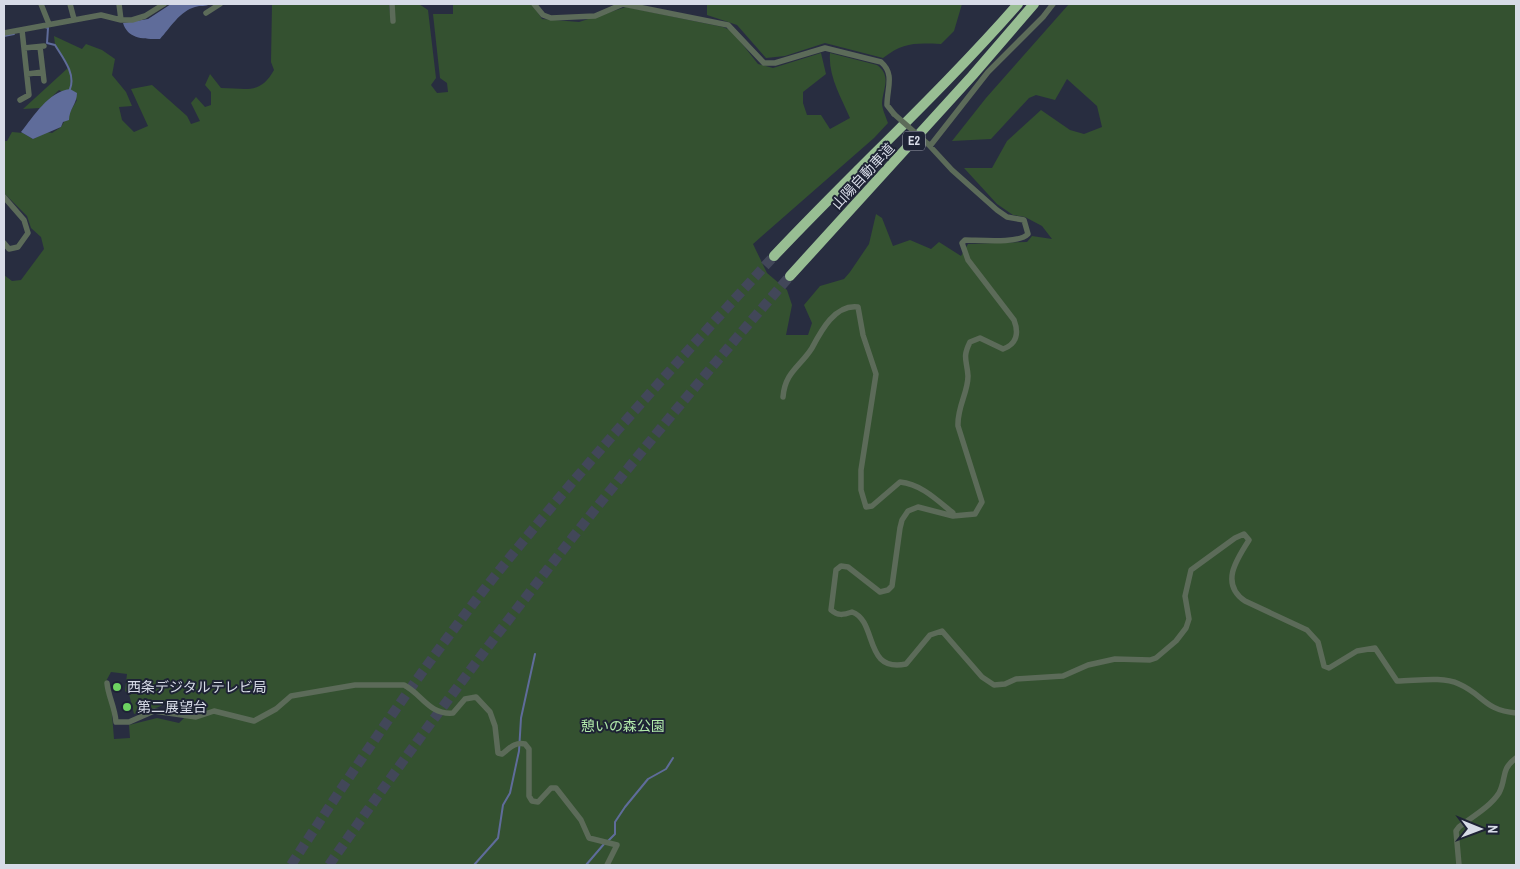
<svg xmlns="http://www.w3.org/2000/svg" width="1520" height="869" font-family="'Archivo Narrow','Noto Sans JP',sans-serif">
  <rect width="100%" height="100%" fill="#282d40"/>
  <path fill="#345130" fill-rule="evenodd" d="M272,4h117l2,19 3,-19h25l9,6 8,68 -5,7 6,8 11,-1 -1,-9 -7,-5 -7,-64h20v-10h79l10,15 37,3 47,-15 97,20 9,4 26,33 15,4 48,-15 5,21 -23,18v11l4,12h14l9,14 20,-11c-9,-21 -22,-42 -20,-65l47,12c15,11 6,23 5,38 0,6 4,14 6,20l-14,15 -121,106 14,29 20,17 5,15 -6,30h22l4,-12 -8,-18 16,-19 24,-7 6,-7 19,-28 7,-30 6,4 11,28 17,-6 21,9 8,-7 22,14 7,-12 59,-2 5,-6 20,3 -10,-13 -17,-9 -12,-2 -16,-11 -33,-36h28l15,-27 34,-31 29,20 14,4 18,-7 -5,-21 -30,-27 -12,21 -19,-5 -7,3 -38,41 -39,2 34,-43 83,-94h447v861h-1512v-590l8,6 9,-1 23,-31 -3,-12 -10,-9 -4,-12 -23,-23v-52h3l5,-9 11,1 10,6 14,-7 5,1 9,-6 16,-27 -18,-10 -19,18 -17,1 46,-42 -14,-23 -1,-8 28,13 4,-5 16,6 13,9 -3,16 14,17 6,14 -13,1 3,13 12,12 14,-6 -17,-37 21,-4 35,31 4,8 9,-3 -9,-18 5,-6 9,10 6,-2v-13l-6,-7 5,-11 11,14c26,0 39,7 53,-18l-3,-8zM111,672l16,2 -2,17 4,3 5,20c10,-5 24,-4 31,-11h8l1,5 8,1 6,5 -9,9 -22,-5 -28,7 1,13 -16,1 -3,-38 -6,-18z
    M707,4h255l-8,27 -13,13c-26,-1 -37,-2 -58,14l-58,-15 -40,13 -19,2 -29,-33 -30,-10z"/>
  <path fill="#5f6c9a" d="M171,4h39c-5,3 -9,1 -15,3 -15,4 -25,21 -35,32 -14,0 -32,1 -37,-16l25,-4z
    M70,89l7,4c0,11 -8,16 -8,27l-6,2 -2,5 -28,12 -12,-7c13,-16 27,-40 49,-43z"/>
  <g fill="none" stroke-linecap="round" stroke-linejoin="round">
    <path stroke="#5f6c9a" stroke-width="2" d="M45,27l3,1 -1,15 8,2c8,13 21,29 15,44
      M4,36l10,-2
      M608,841l7,-7v-12l10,-15 23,-28 18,-10 7,-11
      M474,865l24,-27 5,-33 7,-12 9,-42 2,-33 14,-64
      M586,865l18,-21"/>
    <path stroke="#424759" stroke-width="10" stroke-dasharray="10 5" stroke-linecap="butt" d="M291,865c64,-98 130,-196 203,-288 89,-111 184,-216 280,-321
      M329,865c143,-205 297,-401 461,-589"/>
    <path stroke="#5c6b59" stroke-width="5.5" d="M41,4l8,20
      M70,4l4,15
      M119,4l2,16
      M392,4l1,17
      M534,4l9,11 8,3 44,-2 28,-12 105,21 36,38h11l50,-15 56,14c14,12 6,26 6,43l7,9
      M206,13l14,-9
      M4,33l97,-18 20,5h11l13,-4 19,-12
      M40,47l4,34
      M24,48l20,-2
      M27,74l16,-2
      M20,100l9,-5 -7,-65
      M928,144l24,26 45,40 10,7 17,3 4,14c-9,10 -49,6 -63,6l-3,3 6,17 46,60c5,13 3,24 -11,29l-23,-11 -10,4c-8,16 -3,18 -2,34 0,17 -11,31 -10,50l24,76 -7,12 -22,2 -35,-9 -10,4 -6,9 -2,8 -8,58 -4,4 -8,2 -32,-25 -7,-1 -5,4 -5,40c7,6 12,5 21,2 26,9 11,61 54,52l24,-29 12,-4 40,46 12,8 11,-1 11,-5 47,-3 25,-11 27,-6 35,1 6,-2 20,-17 10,-13 3,-9 -4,-23 6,-26 44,-32 9,-4 5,6c-13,20 -29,44 -4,61l62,29 11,12 6,24 5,2 28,-17 18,-3 22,33c19,0 45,-5 62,3 25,11 25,26 57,29
      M930,146l58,-74 55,-55 10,-13
      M4,197l20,23 4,13 -10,14 -9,2 -5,-6
      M783,397c2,-25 17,-30 29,-49 9,-17 23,-44 46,-41l5,28 13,39 -15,96v20l5,17 6,-1 28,-24c21,2 37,18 53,31v3
      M107,683c1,13 8,24 9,39h13l25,-11 42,6 18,-6 40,10 22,-12 15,-13 64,-11h49c18,9 25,30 49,28l12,-14 11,-2 14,15 5,14 3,27 4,1c8,-6 12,-12 23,-10l4,5v47l3,5 6,1 13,-14h5l25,32 8,18 28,7 -10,20
      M1459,865l-3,-34 3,-4c13,-10 31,-20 40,-34 8,-15 1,-23 17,-35"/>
    <path stroke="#98be93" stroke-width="10" d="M774,256c80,-85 167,-164 244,-252
      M790,276l182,-200 62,-72"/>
    <path stroke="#5c6b59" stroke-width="5.5" d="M894,114l34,30"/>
  </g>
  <g fill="#6dd361" stroke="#1e2335" stroke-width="2">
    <circle cx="117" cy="687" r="5"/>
    <circle cx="127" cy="707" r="5"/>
  </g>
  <g text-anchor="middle" stroke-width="4" stroke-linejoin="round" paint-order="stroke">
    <rect fill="#1e2335" stroke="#a0a4b2" stroke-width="1" x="903" y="131.5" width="22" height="19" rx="4"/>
    <g font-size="12" font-weight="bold" fill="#d7dbe7">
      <text x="914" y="145">E2</text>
    </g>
    <g font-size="14" fill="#d7dbe7" stroke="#1e2335">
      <text transform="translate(863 176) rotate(-47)" y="5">山陽自動車道</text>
    </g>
    <g font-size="14" fill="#d7dbe7" stroke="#1e2335" text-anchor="start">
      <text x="127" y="692">西条デジタルテレビ局</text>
      <text x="137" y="712">第二展望台</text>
    </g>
    <g font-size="14" fill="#b0e8a9" stroke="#1e2335">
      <text x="623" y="731">憩いの森公園</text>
    </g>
  </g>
  <rect width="1520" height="869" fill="none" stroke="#d7dbe7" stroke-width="10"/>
  <g transform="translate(1480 829) rotate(91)" stroke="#1e2335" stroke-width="4" paint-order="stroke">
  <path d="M0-4L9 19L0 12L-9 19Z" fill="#d7dbe7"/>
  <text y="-8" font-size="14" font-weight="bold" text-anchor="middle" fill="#d7dbe7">N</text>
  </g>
</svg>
